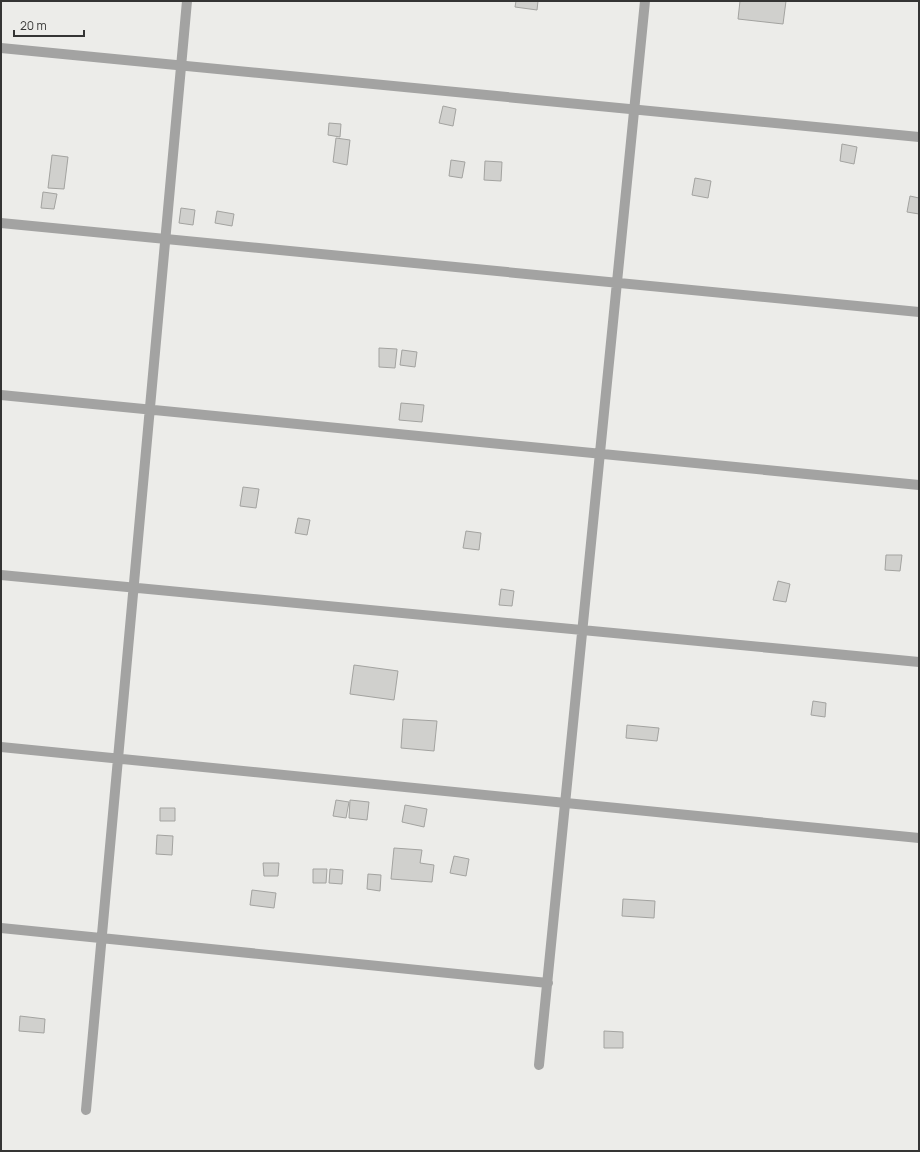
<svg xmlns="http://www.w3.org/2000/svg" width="920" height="1152" font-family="Manrope,sans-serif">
  <rect width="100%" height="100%" fill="#ecece9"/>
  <path fill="#d0d0cd" stroke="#a3a3a0" d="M516,1h22l-1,9 -22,-3z
    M740,1h46l-3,23 -45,-5z
    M443,106l13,3 -3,17 -14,-3z
    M329,123l12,1 -1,13 -12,-2z
    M336,138l14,2 -3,25 -14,-3z
    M842,144l15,3 -3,17 -14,-3z
    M52,155l16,2 -4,32 -16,-1z
    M451,160l14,2 -3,16 -13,-2z
    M485,161l17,1 -1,19 -17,-1z
    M695,178l16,3 -3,17 -16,-3z
    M43,192l14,2 -3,15 -13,-1z
    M910,196l9,2v16l-12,-2z
    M181,208l14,2 -2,15 -14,-2z
    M217,211l17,3 -2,12 -17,-3z
    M379,348l18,1 -2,19 -16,-1z
    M402,350l15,2 -2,15 -15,-2z
    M401,403l23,2 -2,17 -23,-2z
    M243,487l16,2 -3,19 -16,-2z
    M298,518l12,2 -3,15 -12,-2z
    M466,531l15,2 -2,17 -16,-2z
    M886,555h16l-2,16 -15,-1z
    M778,581l12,3 -4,18 -13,-2z
    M501,589l13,2 -2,15 -13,-1z
    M354,665l44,6 -4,29 -44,-6z
    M813,701l13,2 -1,14 -14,-2z
    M403,719l34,2 -3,30 -33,-3z
    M627,725l32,3 -2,13 -31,-3z
    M336,800l13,2 -3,16 -13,-2z
    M350,800l19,2 -2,18 -18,-2z
    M405,805l22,4 -3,18 -22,-5z
    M160,808h15v13h-15z
    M157,835l16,1 -1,19 -16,-1z
    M394,848l28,2 -2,13 14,2 -2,17 -41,-3z
    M454,856l15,3 -3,17 -16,-3z
    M263,863h16l-1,13h-14z
    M313,869h14l-1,14h-13z
    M330,869l13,1 -1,14 -13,-1z
    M368,874l13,1 -1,16 -13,-2z
    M252,890l24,3 -2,15 -24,-3z
    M623,899l32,2 -1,17 -32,-2z
    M20,1016l25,3 -1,14 -25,-2z
    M604,1031l19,1v16h-19z"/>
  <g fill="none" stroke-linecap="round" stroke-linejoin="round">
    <path stroke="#a3a3a2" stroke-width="10" d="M1,48l918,89
      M1,223l918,89
      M1,395l918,90
      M1,575l918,87
      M1,747l918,91
      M1,928l547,55
      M539,1065l106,-1064
      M86,1110l101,-1109"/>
  </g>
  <rect width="920" height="1152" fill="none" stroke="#353534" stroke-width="4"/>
  <path d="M14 30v6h70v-6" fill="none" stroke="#353534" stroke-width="2"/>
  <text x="20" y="30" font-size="12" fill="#353534" stroke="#ecece9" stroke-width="3" paint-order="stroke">20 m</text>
</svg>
